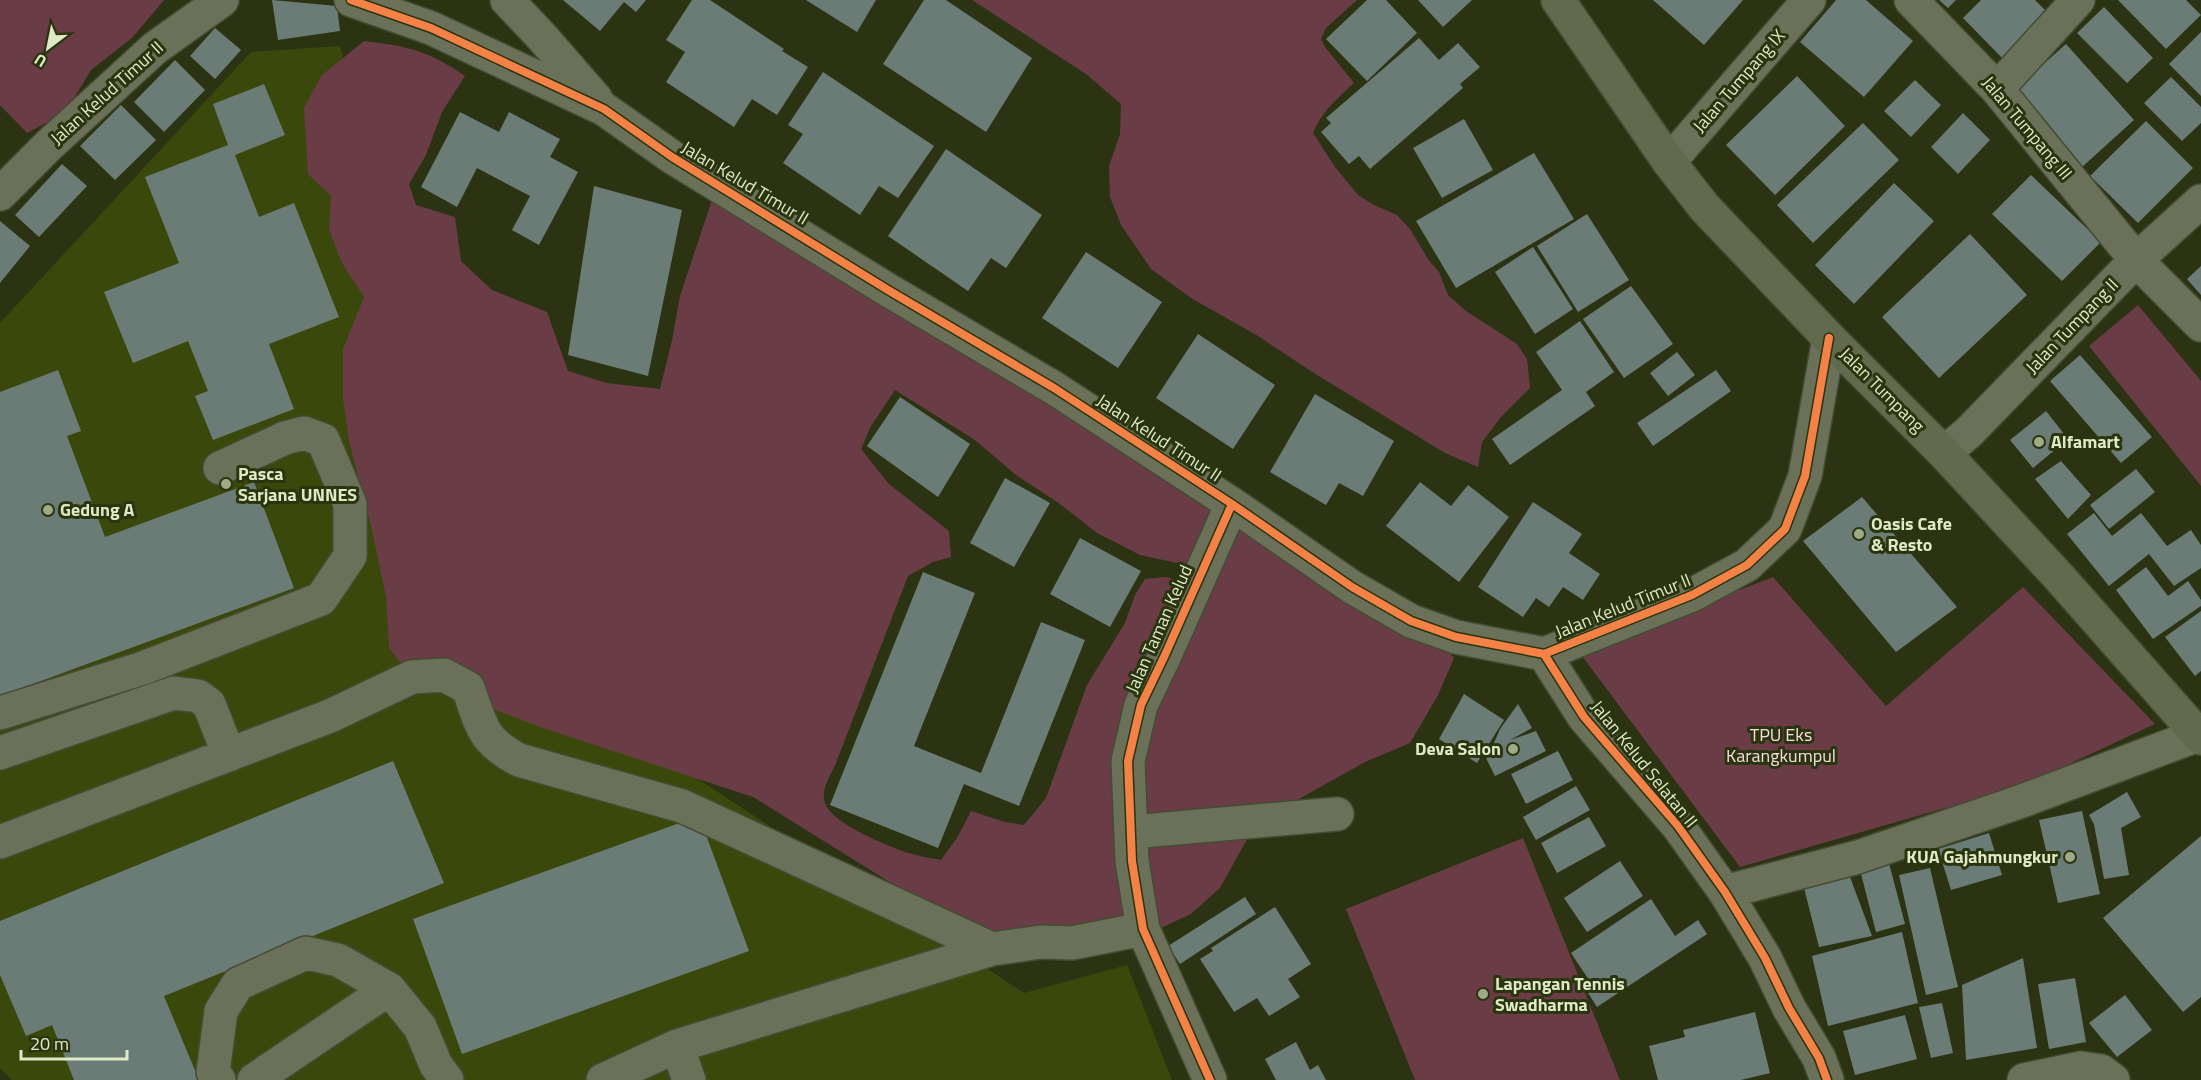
<svg xmlns="http://www.w3.org/2000/svg" width="2201" height="1080" font-family="'Titillium Web',sans-serif">
  <rect width="100%" height="100%" fill="#2b3313"/>
  <path fill="#3a480c" d="M340,46l154,599 530,348 103,-28 45,115h-1160l-12,-12v-745l251,-271z"/>
  <path fill="#6a3c45" d="M0,0h164l-32,38 -41,32 -26,43 -38,20 -27,-28z
    M972,0h385l-31,28 -5,11 4,8 29,36c-16,15 -33,29 -41,50l22,34 23,28 16,10 23,10 13,14 18,30 11,13 9,23 18,16 51,33 10,15 3,29 -29,29 -19,25 -4,25 -33,-14 -128,-78 -59,-39 -67,-38 -40,-29 -30,-44 -11,-28 -1,-31 11,-32 1,-30 -35,-30z
    M364,41c44,5 65,10 101,35l-23,36 -16,43 -17,29 7,21 39,12 6,44 31,29 55,22 21,59 39,12 53,6 12,-49 8,-44 32,-96 509,292 -35,73 -46,-10 -43,-22 -37,-29 -44,-29 -41,-35 -80,-50 -24,36 -10,23 28,35 60,47 2,26 -18,5 -25,14 -72,187c-5,12 -16,27 -11,40 7,21 63,43 83,50 11,3 22,5 33,7l16,-22 14,-27 34,11 19,3 22,-27 41,-113 38,-62 10,-28 10,-16 21,-2 19,5 62,-70 170,101 37,45 -16,37 -28,48 -45,19 -109,61 -36,65 -29,26 -69,32 -72,13 -32,-1 -82,-47 -183,-114 -210,-69 -131,-50 -23,-30 -3,-51 -15,-71 -22,-85 -6,-42v-50l21,-52 -22,-34 -13,-33 2,-34 -23,-22 -4,-66 17,-32z
    M2138,305l63,76v105l-112,-140z
    M1773,577l113,129 137,-119 132,137 -133,62 -282,81 -161,-215z
    M1523,838l97,242h-205l-69,-171z"/>
  <path fill="#6b7c77" d="M272,0l65,6 3,25 -62,9z
    M563,0h83l-10,12 -12,-10 -24,29z
    M692,0h18l74,49 -2,2 26,16 -31,48 -25,-16 -18,28 -68,-45 19,-30 -19,-12z
    M806,0h70l-19,32z
    M924,0h22l86,58 -46,74 -103,-68z
    M1367,0h19l31,33 -50,48 -41,-42z
    M1418,0h54l-29,27z
    M1653,0h90l-39,45z
    M1836,0h30l47,41 -49,56 -64,-55z
    M1939,0h17l-8,8z
    M1981,0h54l16,16 -46,45 -42,-43z
    M2118,0h68l15,15 -35,34z
    M2104,7l49,51 -26,25 -50,-50z
    M215,28l26,22 -26,29 -25,-23z
    M2201,32v64l-32,-32z
    M1419,38l20,22 19,-17 22,24 -20,17 3,4 -93,81 -11,-13 -10,8 -28,-32 10,-9 -5,-5z
    M2066,44l68,76 -53,48 -68,-77z
    M175,60l30,30 -41,42 -30,-30z
    M823,72l111,74 -36,52 -19,-12 -19,29 -77,-52 20,-29 -15,-9z
    M1797,76l48,50 -70,69 -49,-50z
    M2171,77l30,30v16l-19,18 -38,-38z
    M1915,80l26,25 -30,32 -27,-26z
    M264,84l21,51 -50,20 24,62 35,-14 45,114 -70,27 25,65 -81,31 -18,-44 13,-5 -20,-50 -55,22 -29,-71 75,-29 -34,-86 83,-32 -15,-41z
    M121,105l35,35 -41,40 -35,-34z
    M460,112l39,20 10,-20 51,27 -10,18 28,15 -39,73 -27,-15 18,-34 -53,-28 -20,39 -36,-20z
    M1963,113l27,27 -32,34 -27,-27z
    M1464,119l29,51 -51,28 -29,-50z
    M2146,121l47,47 -55,55 -48,-47z
    M1863,123l36,37 -86,83 -36,-38z
    M946,149l96,66 -36,53 -15,-10 -23,33 -80,-55z
    M1534,153l40,66 -118,69 -40,-67z
    M62,164l25,22 -48,51 -24,-22z
    M2031,175l70,67 -39,39 -70,-67z
    M1894,183l40,38 -80,83 -39,-39z
    M594,186l88,24 -34,166 -80,-21z
    M1587,214l42,66 -51,32 -41,-66z
    M0,221l30,25 -30,37z
    M1970,234l57,61 -88,83 -57,-61z
    M1533,247l40,62 -38,25 -40,-62z
    M1086,252l76,50 -44,66 -76,-50z
    M2201,266v29l-14,-16z
    M1631,286l42,58 -49,34 -41,-59z
    M1580,321l34,51 -28,20 9,14 -85,59 -18,-26 70,-49 -26,-38z
    M1198,334l77,51 -42,64 -77,-51z
    M1677,352l18,23 -27,21 -18,-23z
    M2080,355l72,82 -31,26 -71,-82z
    M58,370l23,61 -14,5 38,101 149,-55 40,106 -294,108v-304z
    M1716,370l15,21 -78,55 -16,-23z
    M1315,394l79,47 -31,55 -24,-13 -13,22 -56,-33z
    M900,397l70,47 -32,53 -71,-51z
    M2046,411l22,28 -35,29 -23,-28z
    M2061,461l30,34 -23,24 -33,-40z
    M2136,469l19,23 -46,37 -19,-24z
    M1005,478l45,25 -36,64 -44,-24z
    M1420,482l31,24 17,-21 41,32 -50,65 -73,-56z
    M1862,497l95,110 -61,45 -93,-111z
    M1533,502l49,32 -13,19 31,21 -17,26 -20,-13 -14,20 -13,-9 -13,19 -45,-30z
    M2094,513l18,23 29,-23 26,33 24,-16 10,15v23l-27,18 -25,-32 -40,32 -42,-52z
    M1080,538l61,33 -31,56 -60,-33z
    M2146,567l22,29 20,-15 13,19v6l-48,33 -37,-49z
    M923,572l52,21 -61,153 67,27 60,-151 44,18 -66,166 -55,-22 -26,64 -108,-43z
    M2201,611v60l-6,5 -30,-39z
    M1464,694l40,26 -27,43 -38,-24z
    M1518,704l14,24 -22,12 26,-9 10,20 -51,25 -10,-20 17,-10 -12,6 10,-23z
    M1558,751l15,29 -47,24 -15,-30z
    M393,761l51,122 -280,113 35,84h-125l-22,-55 -26,11 -26,-61v-54z
    M1576,786l14,24 -54,30 -13,-23z
    M2127,792l14,25 -20,11 8,47 -25,4 -10,-55 -5,-9z
    M2082,811l18,83 -42,9 -19,-83z
    M699,816l50,135 -287,103 -49,-135z
    M1589,817l17,29 -49,27 -16,-30z
    M1989,833l13,42 -51,15 -13,-41z
    M2201,836v161l-18,15 -80,-94z
    M1620,861l23,35 -56,36 -23,-34z
    M1889,863l16,61 -29,8 -16,-62z
    M1930,868l28,119 -32,8 -27,-120z
    M1847,869l25,67 -53,11 -17,-67z
    M1245,897l11,17 -76,50 -12,-18z
    M1651,899l24,37 23,-16 9,14 -110,73 -9,-14 7,-4 -24,-36z
    M1275,907l36,57 -23,15 12,18 -31,19 -12,-18 -23,14 -34,-53 13,-8 -2,-3z
    M1902,932l16,71 -90,23 -16,-70z
    M2023,958l14,90 -71,12 -4,-75z
    M2075,978l11,64 -37,7 -11,-65z
    M2125,995l27,35 -35,27 -28,-34z
    M1942,1003l11,50 -22,5 -12,-51z
    M1755,1012l15,61 -29,7h-83l-9,-34 36,-9 -2,-7z
    M1905,1015l12,44 -62,16 -12,-44z
    M1296,1042l14,28 8,-5 8,15h-50l-11,-21z"/>
  <g fill="none" stroke-linecap="round" stroke-linejoin="round">
    <defs>
      <path id="minor" d="M351,0l80,28 173,81 68,48 216,133 166,98 178,116 120,83 59,34 45,16 88,17 148,-59 55,-30 38,-36 20,-53 24,-138
        M507,0l35,37 54,62
        M1911,0l86,89 139,171 65,65
        M1997,89l81,-89
        M1669,162l140,-162
        M0,194l49,-49 106,-97 67,-48
        M1944,453l25,-21 167,-172 65,-59
        M1544,654l40,63 94,109 47,66 40,66 24,50 30,50 8,22
        M0,713l143,-45 178,-69 29,-43v-52l-27,-64 -19,-7 -19,5 -65,30
        M0,753l174,-60 24,3 11,8 20,51
        M1131,832l206,-18
        M0,842l330,-126 82,-39 32,-2 24,13c14,38 13,52 51,72l163,46 310,143 49,-7 31,1 71,-14
        M1725,892l133,-35 164,-56 176,-66
        M677,1046l12,34
        M219,1080l-6,-8 8,-61 17,-27 68,-31 32,7 51,29 31,38 16,38 11,15
        M254,1080l135,-91
        M603,1080l74,-34 315,-97
        M1210,1080l-67,-151 -11,-68 -4,-100 13,-56 24,-50 67,-151
        M2024,1080l57,-12 20,3 12,9"/>
      <path id="major" d="M1558,0l111,162 36,46 124,130 115,115 115,124 142,161"/>
    </defs>
    <use href="#minor" stroke="#454c34" stroke-width="36"/>
    <use href="#major" stroke="#454c34" stroke-width="36"/>
    <use href="#minor" stroke="#6a7158" stroke-width="33"/>
    <use href="#major" stroke="#626a4e" stroke-width="33"/>
    <defs>
      <path id="cycleway" d="M351,0l80,28 173,81 68,48 216,133 166,98 178,116 120,83 59,34 45,16 88,17 148,-59 55,-30 38,-36 20,-53 24,-138
        M1544,654l40,63 94,109 47,66 40,66 24,50 30,50 8,22
        M1210,1080l-67,-151 -11,-68 -4,-100 13,-56 24,-50 67,-151"/>
    </defs>
    <use href="#cycleway" stroke="#2a340e" stroke-width="11"/>
    <use href="#cycleway" stroke="#f48246" stroke-width="8"/>
  </g>
  <g fill="#9faa87" stroke="#2a340e" stroke-width="2">
    <circle cx="2039" cy="442" r="6"/>
    <circle cx="226" cy="484" r="6"/>
    <circle cx="48" cy="510" r="6"/>
    <circle cx="1859" cy="534" r="6"/>
    <circle cx="1513" cy="749" r="6"/>
    <circle cx="2070" cy="857" r="6"/>
    <circle cx="1483" cy="994" r="6"/>
  </g>
  <g text-anchor="middle" stroke-width="6" stroke-linejoin="round" paint-order="stroke">
    <g font-size="18" fill="#deeac6" stroke="#2a340e">
      <text transform="translate(1739 81) rotate(-49)" y="6">Jalan Tumpang IX</text>
      <text transform="translate(107 93) rotate(-42)" y="6">Jalan Kelud Timur II</text>
      <text transform="translate(2027 128) rotate(50)" y="6">Jalan Tumpang III</text>
      <text transform="translate(745 183) rotate(31)" y="6">Jalan Kelud Timur II</text>
      <text transform="translate(2072 326) rotate(-46)" y="6">Jalan Tumpang II</text>
      <text transform="translate(1882 390) rotate(45)" y="6">Jalan Tumpang</text>
      <text transform="translate(1159 438) rotate(33)" y="6">Jalan Kelud Timur II</text>
      <text transform="translate(1623 606) rotate(-22)" y="6">Jalan Kelud Timur II</text>
      <text transform="translate(1159 629) rotate(-66)" y="6">Jalan Taman Kelud</text>
      <text transform="translate(1644 764) rotate(51)" y="6">Jalan Kelud Selatan II</text>
    </g>
    <g font-size="18" font-weight="bold" fill="#deeac6" stroke="#2a340e" text-anchor="start">
      <text x="2051" y="448">Alfamart</text>
      <text x="238" y="480">Pasca<tspan x="238" dy="21">Sarjana UNNES</tspan></text>
      <text x="60" y="516">Gedung A</text>
      <text x="1871" y="530">Oasis Cafe<tspan x="1871" dy="21">&amp; Resto</tspan></text>
      <text x="1501" y="755" text-anchor="end">Deva Salon</text>
      <text x="2058" y="863" text-anchor="end">KUA Gajahmungkur</text>
      <text x="1495" y="990">Lapangan Tennis<tspan x="1495" dy="21">Swadharma</tspan></text>
    </g>
    <g font-size="18" fill="#f4dce1" stroke="#2a340e">
      <text x="1781" y="741">TPU Eks<tspan x="1781" dy="21">Karangkumpul</tspan></text>
    </g>
  </g>
  <g transform="translate(48 48) rotate(212)" stroke="#2a340e" stroke-width="4.5" paint-order="stroke">
  <path d="M0-4.5L10 22L0 15L-10 22Z" fill="#deeac6"/>
  <text y="-9" font-size="16" font-weight="bold" text-anchor="middle" fill="#deeac6">U</text>
  </g>
  <path d="M21 1050v9h106v-9" fill="none" stroke="#deeac6" stroke-width="3"/>
  <text x="30" y="1050" font-size="18" fill="#deeac6" stroke="#2a340e" stroke-width="4.5" paint-order="stroke">20 m</text>
</svg>
